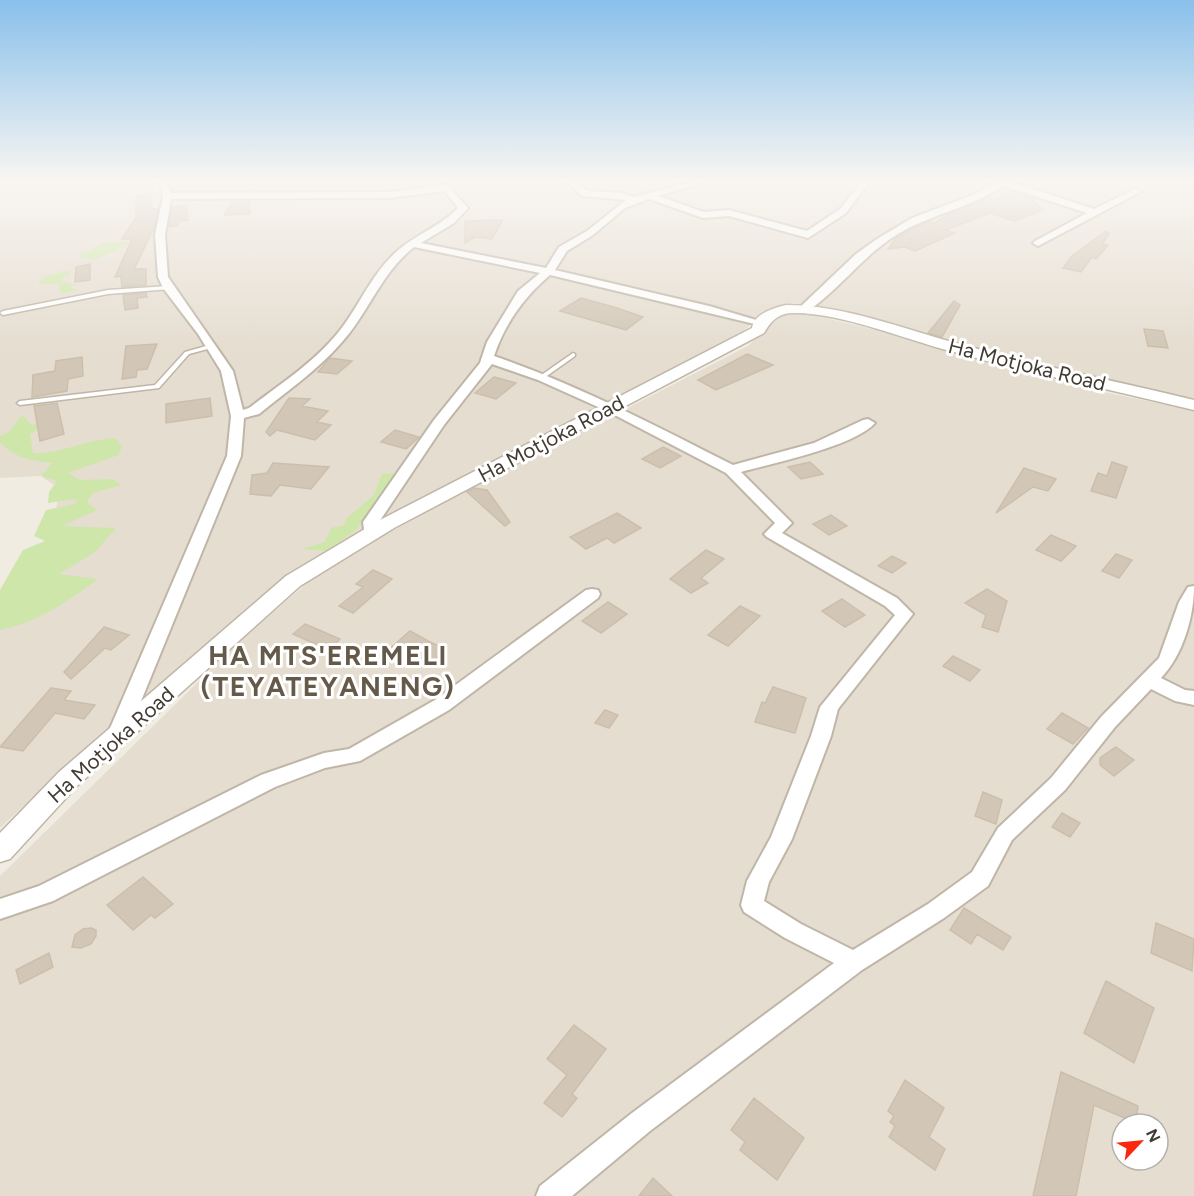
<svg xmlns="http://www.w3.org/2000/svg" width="1194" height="1196" font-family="Figtree,sans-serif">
  <rect width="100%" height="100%" fill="#f1ece2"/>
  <path fill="#e5ddd0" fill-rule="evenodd" d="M8,181h1186v219l-249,-58 -121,-34 -28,-5 -10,1 -27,12 -16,16 -31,18 -67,33 -128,72 -129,62 -112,67 -218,190 -58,54v-207l16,-8 34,-84 11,-39 -20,-14 -41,2v-293z
    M795,311l81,19 227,62 91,18v786h-1194v-320l242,-237 65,-56 51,-33 75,-42 315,-162 36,-33zM1122,1124h36v36h-36z"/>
  <path fill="#cee6aa" d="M134,241l-39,19 -14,-3v-4l7,-1 14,-9z
    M69,270l1,6 -5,-1 -4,7 17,2 -9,3 10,3 -18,4 -3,-10h-21l9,-8z
    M22,415l9,10 21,-3 -22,12 3,19c29,1 51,-13 82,-15l7,9 -4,8 -50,18 12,7 33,-1 8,6 -28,8 -6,9 10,8 -35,16 54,2 -21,24 -36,22 39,5c-31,23 -60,43 -98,51v-40l23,-40 22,-9 -11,-5 12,-26 29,-6 2,-5 -29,4 1,-11 8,-11 -16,-5 11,-13c-22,-3 -36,-4 -52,-21v-6l9,-4z
    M393,473l4,2 -15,26 -28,31 -28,19 -24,-2 23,-7 6,-14 13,-3 3,-7 27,-23 8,-21z"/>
  <path fill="#d2c7b7" stroke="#cdbeab" stroke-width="1.5" d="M1011,191l19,6 13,13 -29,11 -24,-8 -44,17 9,3 -40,18 -11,-4 -16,2 8,-11 16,-9 16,-7 7,1 14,-9 38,-16 7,2z
    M151,194l1,15h6l-4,19 -20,41h12v16l-24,2 -1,-11 -6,1 17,-38h-10l14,-22v-21z
    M232,201h17l1,13 -25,1z
    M186,205l2,15 -9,1 -2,5 -8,1 3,-20z
    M503,220l-11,19 -17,-2 -10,6v-22z
    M1106,231l3,3 -7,10 6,1 -12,14 -4,-2 -11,15 -18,-4 9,-12z
    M90,264v16l-15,2 1,-15z
    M146,293l1,4 -10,1 1,10 -13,2 -2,-15z
    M581,298l36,10 26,9 -17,13 -66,-19z
    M954,301l6,4 -18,32 -14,-4z
    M1144,329l19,2 5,17 -20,-2z
    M157,344l-10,25 -10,1 -1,7 -14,2 4,-33z
    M747,354l26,11 -57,25 -18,-10z
    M82,357l1,19 -15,3 -1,12 -35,6 1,-22 22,-4 1,-10z
    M330,358l22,3 -15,13 -19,-2z
    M494,377l22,6 -20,16 -21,-6z
    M210,398l2,18 -46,7v-19z
    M289,398l21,1 -8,7 26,5 -11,11 14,3 -16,15 -38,-10 -7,6 -4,-4z
    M57,403l7,31 -24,7 -6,-35z
    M395,430l24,7 -13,12 -25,-7z
    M663,447l18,9 -21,12 -18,-9z
    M810,462l13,12 -22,5 -13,-12z
    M1112,462l15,5 -11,31 -25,-7 7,-18 9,3z
    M273,463l56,4 -18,22 -31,-4 -9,11 -21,-2 2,-19 15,-2z
    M1024,468l32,11 -8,12 -15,-4 -37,26z
    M474,488l13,2 23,32 -5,4 -38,-34z
    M617,513l24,15 -27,15 -7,-5 -21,11 -16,-12z
    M831,515l16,11 -18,9 -16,-11z
    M1051,535l25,11 -15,15 -25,-11z
    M706,550l18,9 -23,19 7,5 -17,10 -21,-14z
    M1116,554l16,6 -13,18 -17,-7z
    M892,556l14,7 -14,10 -14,-7z
    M373,570l19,9 -39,34 -14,-7 24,-19 -7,-3z
    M987,589l20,12 -9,31 -16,-5 4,-12 -21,-12z
    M842,599l23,16 -20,12 -23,-16z
    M608,602l19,12 -26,19 -19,-12z
    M740,606l20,10 -32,30 -20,-11z
    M305,624l35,15 -11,11 -36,-16z
    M104,627l25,8 -18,15 -6,-2 -34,31 -7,-7z
    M410,631l18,10 17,8 -15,16 -19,-8 -6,5 -19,-10z
    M953,656l27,14 -10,11 -27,-15z
    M773,687l33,11 -11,35 -40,-11 7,-20 3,1z
    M51,688l20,3 -7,9 31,5 -11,14 -29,-6 -32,38 -23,-4z
    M605,710l13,5 -9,13 -14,-5z
    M1062,713l26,15 -15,16 -26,-15z
    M1116,747l18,13 -20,16 -14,-11v-7z
    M983,792l19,8 -6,24 -21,-8z
    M1062,813l18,10 -10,14 -18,-10z
    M143,877l30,27 -18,14 -4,-3 -18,15 -26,-25z
    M964,908l47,29 -8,13 -26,-16 -6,10 -21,-14z
    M1156,923l38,16 -2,32 -41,-18z
    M91,928l5,2v6l-5,8 -10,4 -9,-1 3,-12 8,-6z
    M49,953l4,14 -33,17 -4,-14z
    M1106,981l48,27 -20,55 -50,-30z
    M574,1025l32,24 -34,45 5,4 -15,19 -18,-14 23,-28 -20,-16z
    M1061,1072l77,34 -2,17 -42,-18 -18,91h-43z
    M905,1080l39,28 -15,29 16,12 -10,21 -46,-33 6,-11 -5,-4 4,-6 -6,-5z
    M754,1098l50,40 -27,42 -37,-30 5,-8 -14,-12z
    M653,1178l19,18h-33z"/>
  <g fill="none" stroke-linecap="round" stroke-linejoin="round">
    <defs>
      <path id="service" d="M168,286l2,1v2l-62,5 -105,21 -3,-2 3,-2 105,-21z
        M213,344l2,1v2l-26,7 -30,34 -139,17 -3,-2 3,-2 135,-16 30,-33z
        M573,353l2,1v2l-31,22h-4v-2z"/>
      <path id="minor" d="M159,181h8l4,12 218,-1 58,-7 21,23 -14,15 -33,20 125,25 13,-21 28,-16 39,-31 -44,-4 -16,-15h9l12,10 36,2 11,4 61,-16h12l-49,15 46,16 25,-2 78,21 33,-22 22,-28h8l-24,32 -38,25 -79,-22 -26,2 -54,-19 -24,9 -32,27 -26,16 -12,19 154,36 54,16v4l-213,-51c-26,22 -45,48 -56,81 84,29 160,69 239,109l81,-22 49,-23 5,-1 7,4c-22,24 -102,40 -134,49l51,51 -10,10 115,65 16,16 -75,95 -7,27 -39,103 -23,43 -5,19 37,23 52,26 75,-46 44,-32 26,-44 53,-50 50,-61 58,-59 20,-56 9,-15 6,-1c0,31 -11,69 -33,92l24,12 9,1v14l-19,-4 -24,-12 -36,38 -50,63 -53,50 -24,46 -44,32 -82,52 -212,161 -78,65h-36l4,-10 92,-73 202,-150 -49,-25 -41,-26 -3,-7 6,-24 24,-44 40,-101 9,-29 75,-92 -10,-9 -118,-69 -3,-3 11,-11 -49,-50 -119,-62 -69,-31 -46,-16 -48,61 -65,97 -4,15h-10l-2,-15 71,-102 46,-57 7,-21 31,-51 22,-18 -126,-26c-33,26 -45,65 -72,95 -24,28 -55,49 -83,72l-15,4 -3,38 -113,277 -3,5 -7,2 -7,-2 -3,-5 119,-277 4,-40 -10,-45 -23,-37 -35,-46 -5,-11 -3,-42 8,-39zM445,191l13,17c-18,19 -44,27 -63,45 -25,23 -37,56 -58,81 -25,30 -58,51 -88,74l-6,2 -10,-39 -65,-94 -3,-42 6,-36 218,-1z
        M998,181h11l85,28 41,-20 7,2 -104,55 -5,-3 2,-2 52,-28 -84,-27c-32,22 -72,28 -105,48 -35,21 -57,54 -90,77l-10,-2 58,-55 21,-15 35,-21 63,-24z
        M592,589l6,1 2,4 -2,4 -149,112 -89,51 -35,7 -50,19 -222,114 -53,18v-20l39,-13 222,-111 63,-22 25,-4 86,-49 151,-110z"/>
      <path id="tertiary" d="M786,305c59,0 117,24 173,39 77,21 157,37 235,56v10c-81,-20 -163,-37 -244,-59 -45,-12 -114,-40 -159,-38 -15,1 -21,10 -27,20l-370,195 -94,58 -223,200 -67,73 -10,3v-29l59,-61 227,-196 94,-56 372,-192c2,-14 21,-20 34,-23z"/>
    </defs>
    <use href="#service" stroke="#bfb6a8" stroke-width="3"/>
    <use href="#minor" stroke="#bfb6a8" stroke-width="4"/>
    <use href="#tertiary" stroke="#bfb6a8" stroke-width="3"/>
    <use href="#service" fill="#fff" fill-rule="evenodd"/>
    <use href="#minor" fill="#fff" fill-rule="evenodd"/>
    <use href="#tertiary" fill="#fff" fill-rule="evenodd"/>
  </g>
  <linearGradient id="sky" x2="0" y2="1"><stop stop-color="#89c0eb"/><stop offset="0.52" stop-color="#f9f6f2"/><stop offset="1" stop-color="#f9f6f2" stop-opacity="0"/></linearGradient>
  <rect width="1194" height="348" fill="url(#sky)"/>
  <g text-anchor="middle" stroke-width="6" stroke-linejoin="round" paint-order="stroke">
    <g font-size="21" fill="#423b33" stroke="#fff">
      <text transform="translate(1027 365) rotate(14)" y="7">Ha Motjoka Road</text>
      <text transform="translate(551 439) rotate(-28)" y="7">Ha Motjoka Road</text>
      <text transform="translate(111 745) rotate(-42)" y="7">Ha Motjoka Road</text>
    </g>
    <g font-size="27" font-weight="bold" letter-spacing="1.5" fill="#65594a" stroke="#fff">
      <text x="328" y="665">HA MTS'EREMELI<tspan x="328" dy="31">(TEYATEYANENG)</tspan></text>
    </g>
  </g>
  <g transform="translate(1140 1142) rotate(64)"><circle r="28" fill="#ffffff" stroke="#b3b1ad" stroke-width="1.5"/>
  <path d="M0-4.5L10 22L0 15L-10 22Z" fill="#fb270f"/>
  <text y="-9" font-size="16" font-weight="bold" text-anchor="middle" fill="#423b33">N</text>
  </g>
</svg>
